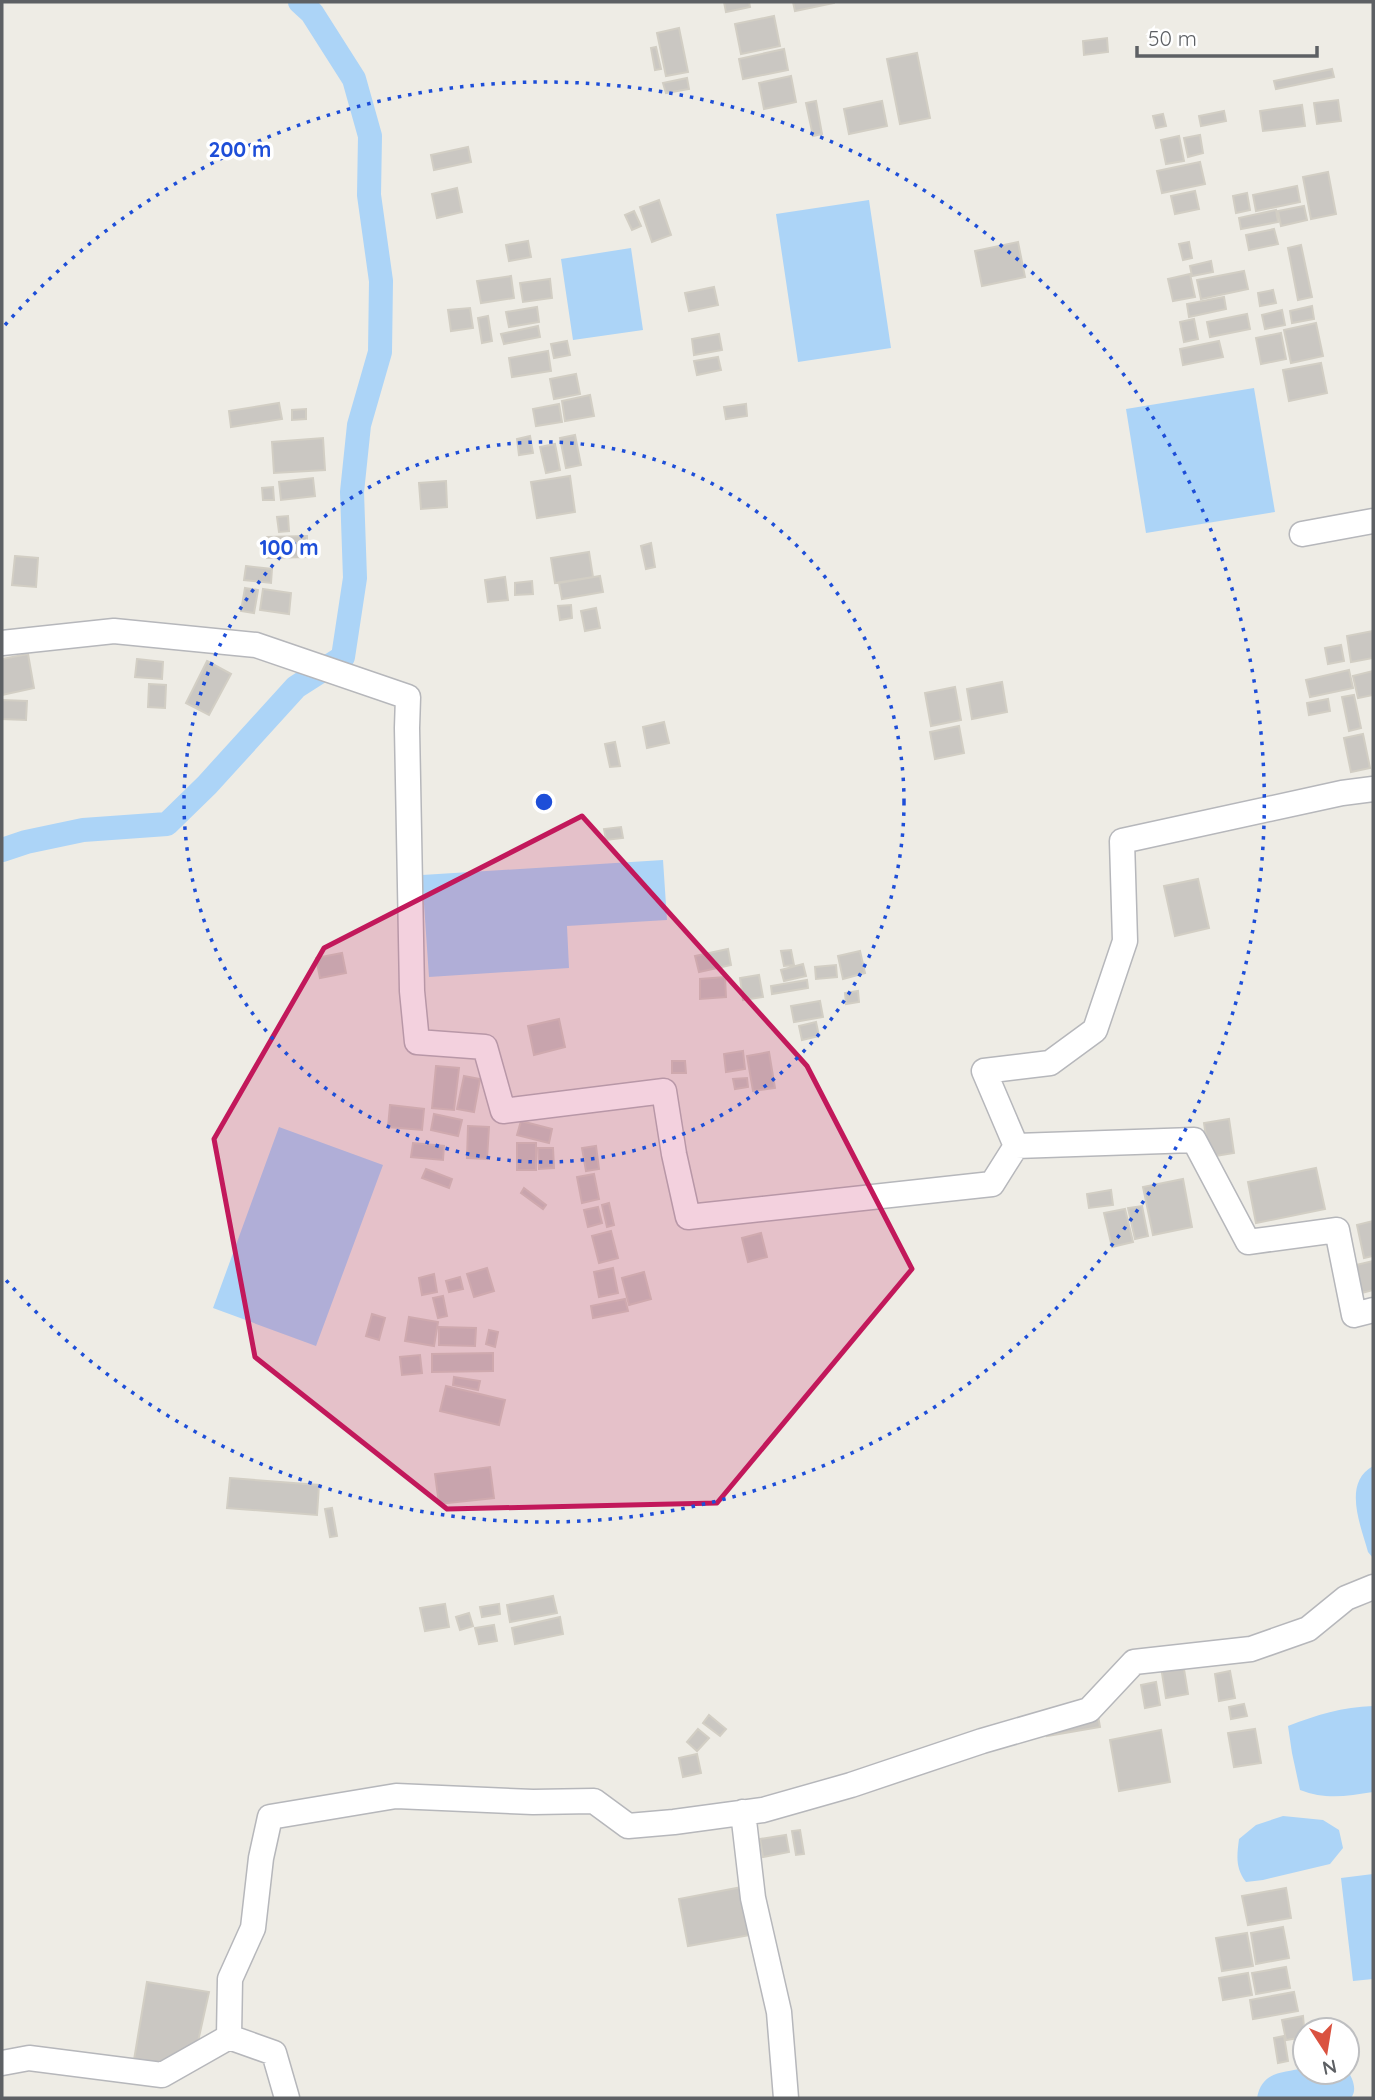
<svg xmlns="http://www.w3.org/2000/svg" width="1375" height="2100" font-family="Quicksand,sans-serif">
  <rect width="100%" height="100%" fill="#eeece5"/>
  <path fill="#acd4f7" d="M869,200l22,148 -93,14 -22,-148z
    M631,248l12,82 -70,10 -12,-81z
    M1254,388l21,124 -129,21 -20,-124z
    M663,860l4,60 -100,6 2,42 -140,9 -7,-102z
    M279,1127l104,38 -67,181 -103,-38z
    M1373,1466v92l-5,-6c-7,-26 -26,-69 5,-86z
    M1373,1706v86c-26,4 -47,8 -73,-2l-8,-37 -4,-27c28,-11 55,-19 85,-20z
    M1283,1816l40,4 16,10 4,18 -13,16 -67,16 -17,2c-11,-14 -9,-27 -7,-43l17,-14z
    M1373,1874v105l-20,2 -12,-103z
    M1305,2068v4h42v-3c5,9 11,20 4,29h-94c5,-27 25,-25 48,-30z"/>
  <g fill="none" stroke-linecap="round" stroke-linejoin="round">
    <path stroke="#acd4f7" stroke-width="24" d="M2,850l24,-8 57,-12 84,-6 40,-39 89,-98 47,-30 12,-79 -3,-86 7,-67 21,-73 1,-71 -12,-86 1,-59 -16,-57 -42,-66 -12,-11"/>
  </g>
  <path fill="#cac7c2" stroke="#d2cec4" stroke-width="2" d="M724,2h25l1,5 -24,5z
    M793,2h41v1l-39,8z
    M774,16l6,30 -39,8 -6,-30z
    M679,28l9,44 -22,4 -9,-43z
    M1107,38l1,14 -24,3 -1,-14z
    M656,47l5,22 -6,1 -4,-22z
    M784,49l4,21 -45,9 -4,-20z
    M917,53l13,65 -30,6 -13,-65z
    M1332,69l2,8 -58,12 -2,-8z
    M791,76l5,26 -32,7 -5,-26z
    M687,78l2,11 -23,4 -3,-10z
    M1338,100l3,21 -24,3 -3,-21z
    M816,101l6,33 -9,2 -7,-33z
    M882,101l5,25 -38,8 -5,-25z
    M1302,105l3,21 -42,5 -3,-20z
    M1224,111l2,10 -25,5 -2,-10z
    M1163,114l3,12 -10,2 -3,-12z
    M1200,135l3,18 -15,4 -4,-19z
    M1179,136l5,25 -18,3 -5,-24z
    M468,147l3,15 -37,8 -3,-15z
    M1200,162l5,22 -43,9 -5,-22z
    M1328,172l8,42 -25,5 -8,-42z
    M1297,186l3,16 -44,9 -3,-16z
    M457,188l5,24 -25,6 -5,-24z
    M1195,191l4,18 -24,5 -4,-18z
    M1247,193l3,17 -14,3 -3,-17z
    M659,200l12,35 -19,7 -12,-35z
    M1304,206l3,14 -26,6 -3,-15z
    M1276,210l2,12 -37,7 -2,-11z
    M634,211l7,15 -9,4 -7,-15z
    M1274,229l4,15 -29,6 -3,-15z
    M528,241l3,16 -22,4 -3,-16z
    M1018,242l7,35 -43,9 -7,-35z
    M1189,242l3,16 -9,2 -4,-16z
    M1301,245l11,52 -14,3 -10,-52z
    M1211,261l2,11 -21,4 -2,-10z
    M1244,271l4,18 -47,10 -4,-19z
    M1190,274l5,23 -22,4 -5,-22z
    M511,276l3,22 -33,5 -4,-22z
    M550,279l2,19 -29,4 -3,-19z
    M714,287l4,18 -29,6 -4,-18z
    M1273,290l3,13 -16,3 -2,-13z
    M1224,297l2,12 -37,8 -2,-13z
    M1312,306l2,13 -22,4 -2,-12z
    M537,307l2,15 -30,5 -3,-15z
    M470,308l3,20 -22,3 -3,-21z
    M1282,310l3,15 -20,4 -3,-14z
    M1247,314l3,15 -40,8 -3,-15z
    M488,316l4,25 -10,2 -4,-25z
    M1194,319l4,20 -14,3 -4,-20z
    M1316,323l7,33 -32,7 -7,-33z
    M538,326l2,11 -36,7 -3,-10z
    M1281,333l5,26 -25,5 -5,-26z
    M719,334l3,16 -28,5 -2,-16z
    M567,341l3,14 -16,3 -3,-14z
    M1219,341l4,16 -40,8 -3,-16z
    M548,351l3,20 -39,6 -3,-19z
    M718,357l3,13 -24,5 -3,-14z
    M1321,363l6,30 -38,8 -6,-31z
    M576,374l4,20 -26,5 -4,-20z
    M590,395l4,21 -29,5 -3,-20z
    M279,403l3,16 -51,8 -2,-16z
    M559,404l3,18 -26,4 -3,-17z
    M746,404l1,12 -21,3 -2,-12z
    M306,409v10l-14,1v-10z
    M575,435l6,30 -15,3 -6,-30z
    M530,436l3,17 -14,2 -2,-16z
    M323,438l2,32 -51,3 -2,-31z
    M555,444l5,26 -14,3 -6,-26z
    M570,476l5,36 -38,6 -6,-36z
    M313,478l2,18 -34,4 -2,-18z
    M446,481l1,26 -26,2 -2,-26z
    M273,487l1,13h-11l-1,-12z
    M288,516l1,15 -10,1 -2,-15z
    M307,536v21l-40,1v-21z
    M651,543l4,24 -9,2 -5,-23z
    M589,552l4,25 -38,6 -4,-25z
    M15,556l23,2 -2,29 -24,-2z
    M246,566l26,3 -1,14 -27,-3z
    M600,576l3,16 -41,7 -3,-16z
    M505,577l3,23 -20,2 -3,-22z
    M532,581l1,13 -18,1v-12z
    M245,588l13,2 -4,23 -13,-2z
    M263,589l28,4 -2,21 -29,-4z
    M571,605l1,13 -12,2 -2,-14z
    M596,608l4,20 -15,3 -4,-20z
    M1373,631v27l-22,4 -4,-26z
    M1341,645l3,16 -16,3 -3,-16z
    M28,654l6,34 -32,7v-36z
    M137,659l26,3 -1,17 -27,-2z
    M207,661l24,13 -22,41 -23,-12z
    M1349,670l4,18 -43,9 -4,-17z
    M1373,671v24l-15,3 -5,-22z
    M1002,682l5,30 -35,7 -5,-30z
    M149,684l17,1 -1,23 -17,-1z
    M955,687l6,33 -30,6 -6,-33z
    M1354,695l7,33 -12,3 -7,-34z
    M1328,699l2,12 -21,4 -2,-12z
    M2,700l25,1 -1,19 -24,-1z
    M664,722l5,21 -22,5 -4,-21z
    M959,726l5,27 -29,6 -5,-27z
    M1363,734l7,34 -19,4 -7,-34z
    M615,742l5,24 -10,1 -5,-23z
    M621,827l2,11 -17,2 -2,-11z
    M1198,879l11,49 -34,8 -11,-50z
    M728,949l3,16 -32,7 -4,-16z
    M791,950l3,15 -10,1 -3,-15z
    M860,951l5,22 -22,6 -5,-23z
    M342,953l4,20 -26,5 -4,-20z
    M803,964l3,12 -22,5 -3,-11z
    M836,965l1,12 -21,2 -1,-12z
    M759,975l4,22 -20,3 -3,-22z
    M725,977l1,20 -26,2v-20z
    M807,980l1,8 -36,6 -1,-8z
    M858,991l1,11 -13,2 -1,-11z
    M820,1001l3,16 -29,5 -3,-16z
    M559,1019l6,28 -31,8 -6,-29z
    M816,1022l3,14 -17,4 -3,-14z
    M743,1051l2,18 -19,3 -2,-18z
    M769,1052l6,36 -22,3 -6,-35z
    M672,1061h13l1,12h-14z
    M436,1066l23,2 -5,42 -22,-2z
    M464,1076l16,3 -6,33 -17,-3z
    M747,1078l1,9 -13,2 -2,-10z
    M390,1105l34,4 -2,21 -34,-3z
    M434,1114l28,6 -4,16 -27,-6z
    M1229,1119l5,34 -25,4 -5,-34z
    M521,1121l31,8 -3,14 -32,-8z
    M468,1126l21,1 -2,32 -20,-1z
    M413,1143l31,3 -1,14 -32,-3z
    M517,1143h19v27h-19z
    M596,1146l3,23 -13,2 -4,-23z
    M538,1148h15l1,20 -15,1z
    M1316,1168l9,41 -69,14 -8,-41z
    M426,1169l26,10 -3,9 -27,-10z
    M594,1174l5,25 -17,4 -5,-26z
    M1183,1179l9,48 -39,8 -10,-48z
    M524,1188l22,17 -3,4 -22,-16z
    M1111,1190l2,15 -24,3 -2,-14z
    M609,1203l5,22 -7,2 -5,-22z
    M1142,1206l6,30 -13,3 -7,-31z
    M598,1207l4,16 -14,4 -4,-17z
    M1125,1209l8,33 -21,5 -8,-34z
    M1373,1221v35l-9,2 -7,-33z
    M611,1231l7,27 -19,5 -7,-27z
    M761,1233l6,24 -19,5 -6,-24z
    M1373,1261v29l-15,4 -6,-28z
    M487,1268l7,23 -20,6 -7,-23z
    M613,1268l5,25 -19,4 -5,-25z
    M644,1272l7,27 -22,6 -7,-27z
    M434,1274l3,18 -15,3 -3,-17z
    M460,1277l3,12 -14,3 -3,-11z
    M443,1296l4,20 -9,2 -5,-20z
    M625,1299l3,12 -35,7 -2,-12z
    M372,1314l13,4 -6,22 -13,-4z
    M409,1317l29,5 -4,24 -29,-5z
    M439,1327l37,1 -1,18 -36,-1z
    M489,1330l9,2 -3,15 -9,-3z
    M493,1353v18l-61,1v-18z
    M420,1355l2,18 -20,2 -2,-18z
    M454,1377l26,4 -2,9 -25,-5z
    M446,1386l59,14 -6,25 -59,-14z
    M490,1467l4,31 -55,6 -4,-30z
    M230,1478l89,7 -2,30 -90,-7z
    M332,1508l5,28 -7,1 -5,-28z
    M553,1596l4,17 -47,9 -3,-17z
    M445,1604l4,23 -24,4 -5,-23z
    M499,1604l1,10 -18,3 -2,-10z
    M469,1613l4,13 -13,4 -4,-13z
    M560,1617l3,17 -48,10 -3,-16z
    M494,1625l3,16 -18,3 -4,-16z
    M1183,1663l5,31 -22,4 -5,-31z
    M1230,1671l5,27 -16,3 -4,-27z
    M1156,1682l4,23 -15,3 -4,-23z
    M1244,1704l3,12 -16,3 -2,-12z
    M709,1715l17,14 -6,7 -17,-13z
    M1098,1716l2,11 -53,9 -2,-11z
    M698,1729l11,9 -12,13 -10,-9z
    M1255,1729l6,34 -27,4 -6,-34z
    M1161,1730l9,52 -51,9 -9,-51z
    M697,1754l4,19 -18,4 -4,-19z
    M800,1830l4,24 -8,1 -4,-24z
    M786,1835l3,17 -26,5 -3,-18z
    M742,1887l8,48 -62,11 -9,-47z
    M1286,1888l5,30 -43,7 -6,-29z
    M1283,1927l6,31 -33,6 -5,-31z
    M1247,1933l6,33 -31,5 -6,-33z
    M1286,1967l4,21 -34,6 -4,-21z
    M1248,1973l4,22 -29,5 -4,-22z
    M147,1982l62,10 -12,54 -35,19 -28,-5z
    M1294,1992l4,19 -45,8 -3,-19z
    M1303,2016l2,21 -19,3 -4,-20z
    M1284,2036l4,25 -10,2 -4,-25z
    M1305,2043v22l-7,1 -4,-21z"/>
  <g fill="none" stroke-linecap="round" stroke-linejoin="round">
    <defs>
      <path id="minor" d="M1302,534l71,-13
        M2,643l112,-12 142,14 152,52 -1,31 5,263 5,51 68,5 18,64 161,-20 10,63 14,63 304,-33 24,-38 178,-6 54,102 89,-12 17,85 19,-5
        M1016,1146l-32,-75 66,-8 45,-33 30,-89 -3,-100 220,-48 31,-4
        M743,1812l10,86 26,114 7,86
        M229,2037l1,-58 23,-51 8,-70 9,-41 126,-21 137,6 61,-1 34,25 46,-4 89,-12 88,-25 131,-44 107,-31 45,-48 117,-13 57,-20 38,-31 27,-11
        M2,2063l27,-5 133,17 67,-38 45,16 13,45"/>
    </defs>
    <use href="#minor" stroke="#b6b7bb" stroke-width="27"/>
    <use href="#minor" stroke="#fff" stroke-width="24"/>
  </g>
  <path fill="#c2185b" fill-opacity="0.2" stroke="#c2185b" stroke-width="5" stroke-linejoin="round" d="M582,816l225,250 105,203 -195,234 -270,6 -192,-152 -41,-218 110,-191z"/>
  <g fill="none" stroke="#1d4ed8" stroke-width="3.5" stroke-dasharray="3.5 7">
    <circle cx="544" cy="802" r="360"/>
    <path d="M5 325A720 720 0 1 1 5 1279"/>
  </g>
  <circle cx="544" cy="802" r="10" fill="#1d4ed8" stroke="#fff" stroke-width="3.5"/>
  <g font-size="21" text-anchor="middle" font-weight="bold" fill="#1d4ed8" stroke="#fff" stroke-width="7" stroke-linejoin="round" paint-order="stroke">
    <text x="240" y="157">200 m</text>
    <text x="289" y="555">100 m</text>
  </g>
  <rect width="1375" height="2100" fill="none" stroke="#5d6064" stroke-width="7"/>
  <g transform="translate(1326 2051) rotate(168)"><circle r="33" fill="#ffffff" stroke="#bebfc1" stroke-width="2"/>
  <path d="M0-5L12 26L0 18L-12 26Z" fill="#da5240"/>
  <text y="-10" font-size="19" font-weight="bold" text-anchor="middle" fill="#5d6064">N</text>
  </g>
  <path d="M1137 46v10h180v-10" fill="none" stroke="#5d6064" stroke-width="3.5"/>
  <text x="1148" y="46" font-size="21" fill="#5d6064" stroke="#ffffff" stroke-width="5" paint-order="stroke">50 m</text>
</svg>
